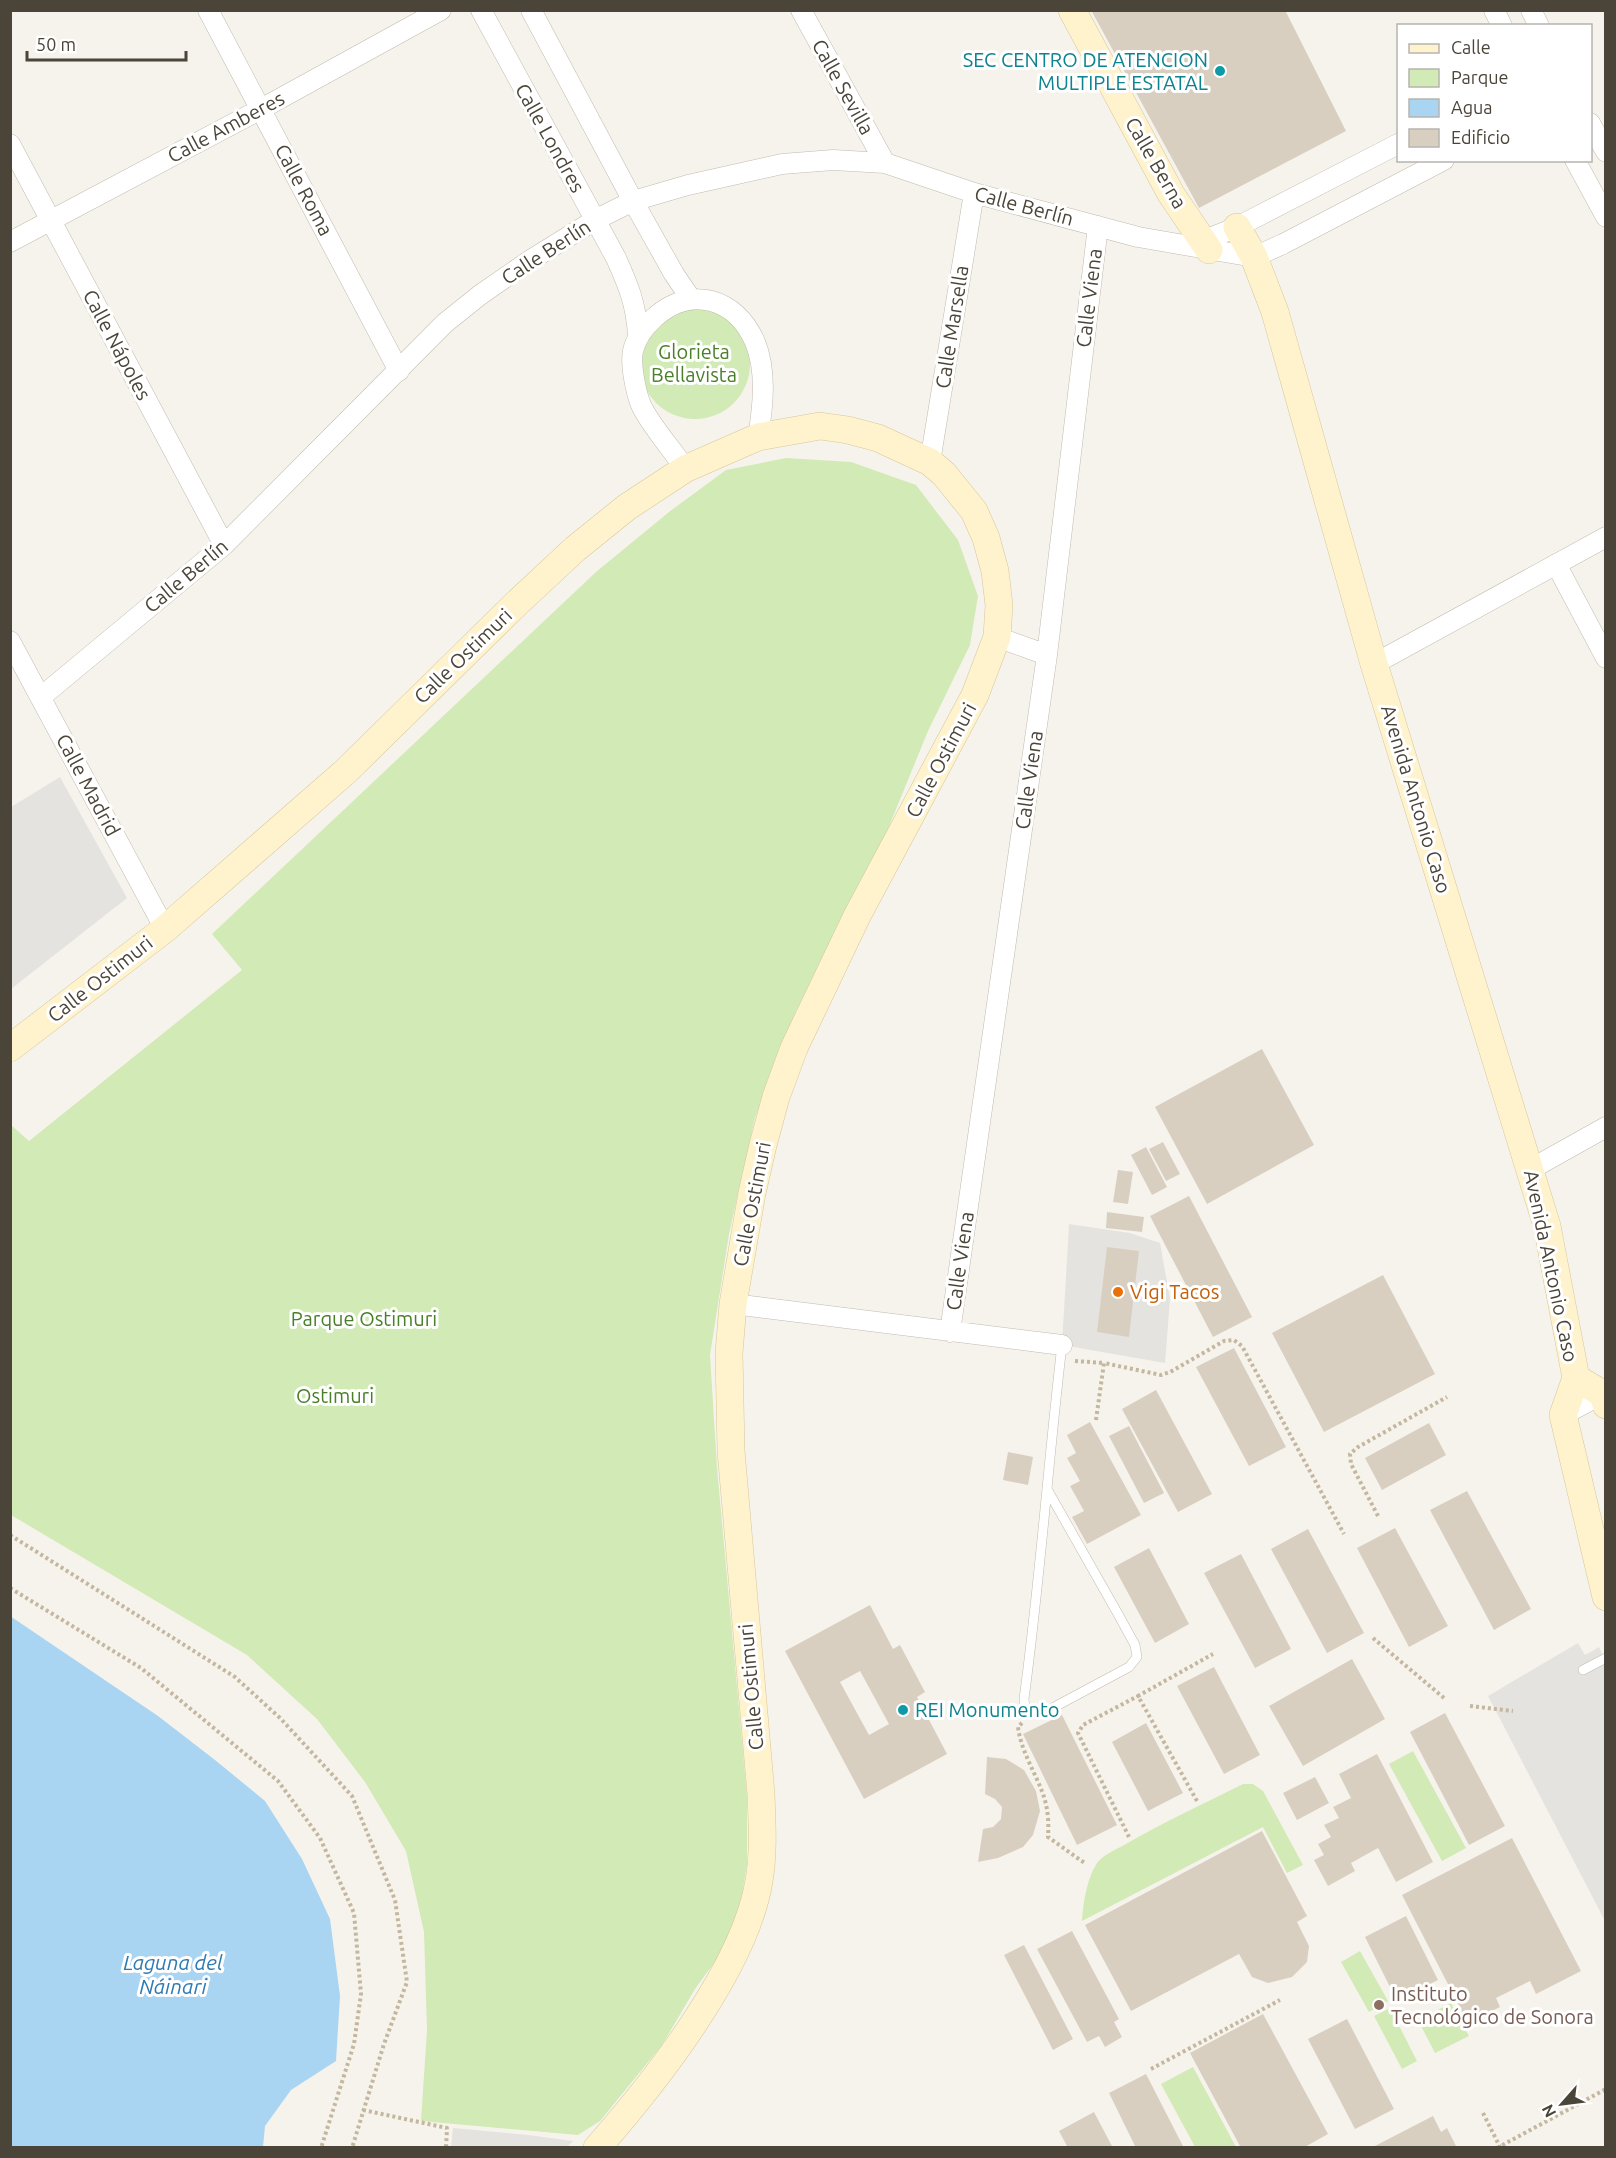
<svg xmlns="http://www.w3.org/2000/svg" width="1616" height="2158" font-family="Ubuntu,sans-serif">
  <rect width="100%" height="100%" fill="#f6f3ec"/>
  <path fill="#d2eab5" d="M640 364a55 55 0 1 1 110 0a55 55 0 1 1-110 0Z
    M786,458l65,4 65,23 42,55 20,56 -8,49 -42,86 -56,137 -76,143 -41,107 -26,116 -19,121 7,113 30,328v68l-8,50 -23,46 -21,29 -33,56 -62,76 -22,14 -157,-14 6,-91 -3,-98 -18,-81 -41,-69 -48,-63 -70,-64 -236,-140v-390l18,16 213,-171 -30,-36 384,-362 73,-60 57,-42z
    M1413,1751l53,97 -24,13 -53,-97z
    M1243,1784h10l10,7 40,74 -16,8 -24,-46 -181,94c1,-18 5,-43 15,-58 6,-8 18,-13 27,-18 38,-22 79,-41 119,-61z
    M1360,1951l28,50 -19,11 -28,-50z
    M1451,2003l18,33 -34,17 -17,-33z
    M1390,2008l27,53 -15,8 -28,-53z
    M1193,2067l43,80h-41l-34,-63z"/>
  <path fill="#e5e3e0" d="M60,777l67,121 -116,91v-182z
    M1069,1224l61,9 30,10 10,56 -5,64 -103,-18z
    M1578,1643l7,12 14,-8 6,13v261l-117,-225z
    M453,2128l75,7 45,6 -7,7 -115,-1z"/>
  <path fill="#a9d4f2" d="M10,1616l148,100 57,44 50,41 37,58 28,60 10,77 -4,65 -45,29 -26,36 -2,21h-252z"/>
  <path fill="#d8cfc1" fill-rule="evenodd" d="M1091,10h194l61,121 -147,77z
    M1262,1049l52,96 -107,59 -52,-97z
    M1163,1142l17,32 -14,7 -17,-32z
    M1146,1147l21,40 -15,8 -21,-40z
    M1118,1170l15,2 -5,32 -15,-2z
    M1189,1196l63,121 -39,20 -63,-121z
    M1107,1212l37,5 -2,15 -36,-4z
    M1107,1247l32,4 -10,86 -32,-5z
    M1383,1275l52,99 -111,58 -52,-99z
    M1234,1348l52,99 -37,19 -53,-99z
    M1156,1390l56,104 -34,18 -56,-103z
    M1090,1422l51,93 -54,29 -15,-27 12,-6 -14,-25 10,-5 -13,-23 9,-5 -9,-18z
    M1429,1423l17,32 -64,35 -17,-32z
    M1129,1426l35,67 -20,10 -35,-67z
    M1008,1452l25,5 -5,28 -25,-5z
    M1467,1491l64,118 -37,21 -64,-120z
    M1395,1528l53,98 -39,21 -52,-99z
    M1308,1529l56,104 -37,20 -56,-104z
    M1149,1548l40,76 -34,19 -41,-76z
    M1241,1554l50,95 -36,19 -51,-95z
    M870,1605l23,44 7,-4 25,47 -8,5 30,57 -83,45 -79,-148zM860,1671l29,53 -20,11 -29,-53z
    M1352,1659l33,60 -82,47 -34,-60z
    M1214,1667l46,88 -36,19 -47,-88z
    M1445,1713l60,113 -36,19 -59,-113z
    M1062,1715l55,110 -40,20 -54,-111z
    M1146,1723l37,70 -35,18 -36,-69z
    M1377,1754l56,108 -37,20 -18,-34 -27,15 4,8 -27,15 -14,-26 10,-5 -6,-11 13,-7 -7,-12 15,-7 -6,-11 18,-9 -12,-24z
    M987,1757l19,2 18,11 12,21 4,20 -7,24 -10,12 -25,11 -20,4 5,-33 10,-2 8,-8 1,-12 -7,-8 -10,-5z
    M1315,1777l14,26 -32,17 -14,-27z
    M1262,1831l45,85 -10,6 12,24 -2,16 -15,15 -24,6 -16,-6 -13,-23 -108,57 -46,-86z
    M1512,1838l69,133 -45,23 -6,-13 -34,17 4,9 -32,16 -66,-128z
    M1406,1916l32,64 -41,21 -32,-64z
    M1072,1931l47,88 -5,3 8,15 -17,10 -6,-11 -12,6 -50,-93z
    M1024,1945l49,94 -20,11 -49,-95z
    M1263,2014l65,120 -25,14h-62l-51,-95z
    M1347,2019l47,90 -39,20 -47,-90z
    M1146,2074l38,74h-48l-27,-55z
    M1094,2112l19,36h-45l-9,-17z
    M1433,2116l8,16 6,-4 10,20h-86z"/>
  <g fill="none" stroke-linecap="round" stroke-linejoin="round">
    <defs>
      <path id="lane" d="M1047,1489l71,125 17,31 2,12 -8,10 -84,45 -9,2 -7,-1 -4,-6 -1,-8c16,-118 24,-236 38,-354
        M1583,1670l23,-12"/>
      <path id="street" d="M208,10l191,361
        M481,10l135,248c13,29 20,46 22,77
        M531,10l102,191 41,73 17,25
        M801,10l84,153
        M1494,10l8,16
        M1531,10l8,16
        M1590,123l16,29
        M10,144l214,401
        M1575,160l31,57
        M10,242l251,-133 180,-99
        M1193,245l44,-18 161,-83
        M930,462l44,-269
        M685,469c-12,-19 -35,-44 -44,-64 -5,-12 -11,-41 -8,-54 3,-14 11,-24 22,-34 36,-32 81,-19 100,25 12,29 8,65 3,95
        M1556,564l50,94
        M997,637l50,18
        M10,641l155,288
        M1374,664l232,-127
        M41,697l183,-152 221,-222 35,-28 49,-34 66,-41 38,-19 55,-16 94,-21 51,-4 52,3 89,30 164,44 116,20 29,-13 161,-84
        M1531,1169l75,-42
        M733,1304l329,41
        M950,1332l97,-677 51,-429
        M1563,1415l43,-23"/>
      <path id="secondary" d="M1072,10l99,184 38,56
        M1237,227l17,30 21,55 99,352 173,562 29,152 -13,37 43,182
        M10,1048l155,-119 180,-157 172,-169 58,-54 52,-42 58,-38 73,-32 62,-11 28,4 30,8 52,24 14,12 30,37 12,27 9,33 4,34 -2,32 -22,58 -118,221 -63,132 -18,49 -13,48 -11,48 -19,111 -4,49 2,98 30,343c1,29 3,58 -2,87 -14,87 -104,201 -162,267
        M1576,1378l27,16 3,11"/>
    </defs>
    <use href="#lane" stroke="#c2bbae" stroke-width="10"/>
    <use href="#street" stroke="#c2bbae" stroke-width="21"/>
    <use href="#secondary" stroke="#d6c79b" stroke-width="28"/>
    <path stroke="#c4b79f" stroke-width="4" stroke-dasharray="3 3" stroke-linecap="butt" d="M1075,1361l29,2
      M1096,1420l8,-57 57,12 9,-3 54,-31 10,-1 8,6 102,188
      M1378,1516l-27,-52 -1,-10 8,-7 89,-50
      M10,1535l225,142 45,41 72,78 43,104 12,82 -23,62 -32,104
      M10,1588l131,80 137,113 42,57 34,75 7,81 -7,50 -33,104
      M1373,1638l71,60
      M1470,1706l43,5
      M1022,1723l-4,4c3,24 17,45 25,67 5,14 6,28 5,43l38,27
      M1197,1801l-59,-105 75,-42
      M1129,1837l-51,-104 5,-8 55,-29
      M1151,2069l129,-69
      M363,2110l84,18 -1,20
      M1483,2113l17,34
      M1497,2148l109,-59"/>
    <use href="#lane" stroke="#fff" stroke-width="9"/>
    <use href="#street" stroke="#fff" stroke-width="20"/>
    <use href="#secondary" stroke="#fff3cd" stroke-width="27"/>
  </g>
  <g fill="#0f9aa8" stroke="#fff" stroke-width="2">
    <circle cx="1220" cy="71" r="6"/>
    <circle cx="903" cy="1710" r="6"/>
  </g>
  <circle fill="#e8710a" stroke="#fff" stroke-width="2" cx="1118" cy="1292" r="6"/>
  <circle fill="#8d6e63" stroke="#fff" stroke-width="2" cx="1379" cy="2005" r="6"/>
  <g text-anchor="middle" stroke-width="6" stroke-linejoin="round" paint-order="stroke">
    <g font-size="20" fill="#0d838f" stroke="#fff" text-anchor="end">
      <text x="1208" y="67">SEC CENTRO DE ATENCION<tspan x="1208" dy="23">MULTIPLE ESTATAL</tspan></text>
      <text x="915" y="1717" text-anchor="start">REI Monumento</text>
    </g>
    <g font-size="20" fill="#4b4439" stroke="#fff">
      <text transform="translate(843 87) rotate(61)" y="7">Calle Sevilla</text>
      <text transform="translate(226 127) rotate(-28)" y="7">Calle Amberes</text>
      <text transform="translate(550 138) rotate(61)" y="7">Calle Londres</text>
      <text transform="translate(1156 163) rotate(60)" y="7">Calle Berna</text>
      <text transform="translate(304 190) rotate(62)" y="7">Calle Roma</text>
      <text transform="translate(1024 206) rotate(15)" y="7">Calle Berlín</text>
      <text transform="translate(546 252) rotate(-33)" y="7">Calle Berlín</text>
      <text transform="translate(1089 298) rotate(-83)" y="7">Calle Viena</text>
      <text transform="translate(952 327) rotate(-81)" y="7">Calle Marsella</text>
      <text transform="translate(117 345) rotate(62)" y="7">Calle Nápoles</text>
      <text transform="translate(186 576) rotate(-40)" y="7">Calle Berlín</text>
      <text transform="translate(463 656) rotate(-44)" y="7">Calle Ostimuri</text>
      <text transform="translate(941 760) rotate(-62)" y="7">Calle Ostimuri</text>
      <text transform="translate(1029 780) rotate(-82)" y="7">Calle Viena</text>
      <text transform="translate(88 785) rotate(62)" y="7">Calle Madrid</text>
      <text transform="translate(1416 799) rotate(73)" y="7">Avenida Antonio Caso</text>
      <text transform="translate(100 979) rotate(-38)" y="7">Calle Ostimuri</text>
      <text transform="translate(752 1204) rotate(-79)" y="7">Calle Ostimuri</text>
      <text transform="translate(960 1261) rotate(-82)" y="7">Calle Viena</text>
      <text transform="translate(1551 1266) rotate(78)" y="7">Avenida Antonio Caso</text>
      <text transform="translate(751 1687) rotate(-95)" y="7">Calle Ostimuri</text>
    </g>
    <g font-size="20" fill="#4a7f2a" stroke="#fff">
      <text x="694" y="359">Glorieta<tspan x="694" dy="23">Bellavista</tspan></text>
      <text x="364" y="1326">Parque Ostimuri</text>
      <text x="335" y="1403">Ostimuri</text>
    </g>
    <g font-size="20" fill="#c56008" stroke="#fff" text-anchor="start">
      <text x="1130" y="1299">Vigi Tacos</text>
    </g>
    <g font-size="20" fill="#785e54" stroke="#fff" text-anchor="start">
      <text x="1391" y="2001">Instituto<tspan x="1391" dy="23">Tecnológico de Sonora</tspan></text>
    </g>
    <g font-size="21" font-style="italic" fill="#2e7ab2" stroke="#fff">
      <text x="173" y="1970">Laguna del<tspan x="173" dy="24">Náinari</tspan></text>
    </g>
  </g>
  <rect width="1616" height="2158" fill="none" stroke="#4b4439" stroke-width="24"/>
  <rect x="1397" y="24" width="195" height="138" fill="#ffffff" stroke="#b7b4b0" stroke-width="1.5"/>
  <rect x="1409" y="44" width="30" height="9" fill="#fff3cd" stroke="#b7b4b0" stroke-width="1.5"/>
  <text x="1451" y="54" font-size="18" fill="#4b4439">Calle</text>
  <rect x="1409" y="69" width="30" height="18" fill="#d2eab5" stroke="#b7b4b0" stroke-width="1.5"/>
  <text x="1451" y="84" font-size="18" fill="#4b4439">Parque</text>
  <rect x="1409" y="99" width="30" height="18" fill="#a9d4f2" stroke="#b7b4b0" stroke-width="1.5"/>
  <text x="1451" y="114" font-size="18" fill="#4b4439">Agua</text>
  <rect x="1409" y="129" width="30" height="18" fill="#d8cfc1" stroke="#b7b4b0" stroke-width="1.5"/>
  <text x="1451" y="144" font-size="18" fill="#4b4439">Edificio</text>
  <g transform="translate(1562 2104) rotate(242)" stroke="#ffffff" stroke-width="4.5" paint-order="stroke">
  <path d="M0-4.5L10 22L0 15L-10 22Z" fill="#4b4439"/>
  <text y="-9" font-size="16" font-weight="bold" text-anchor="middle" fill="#4b4439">N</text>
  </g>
  <path d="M27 51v9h159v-9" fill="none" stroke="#4b4439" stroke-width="3"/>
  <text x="36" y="51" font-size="18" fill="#4b4439" stroke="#ffffff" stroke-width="4.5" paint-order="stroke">50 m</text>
</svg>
